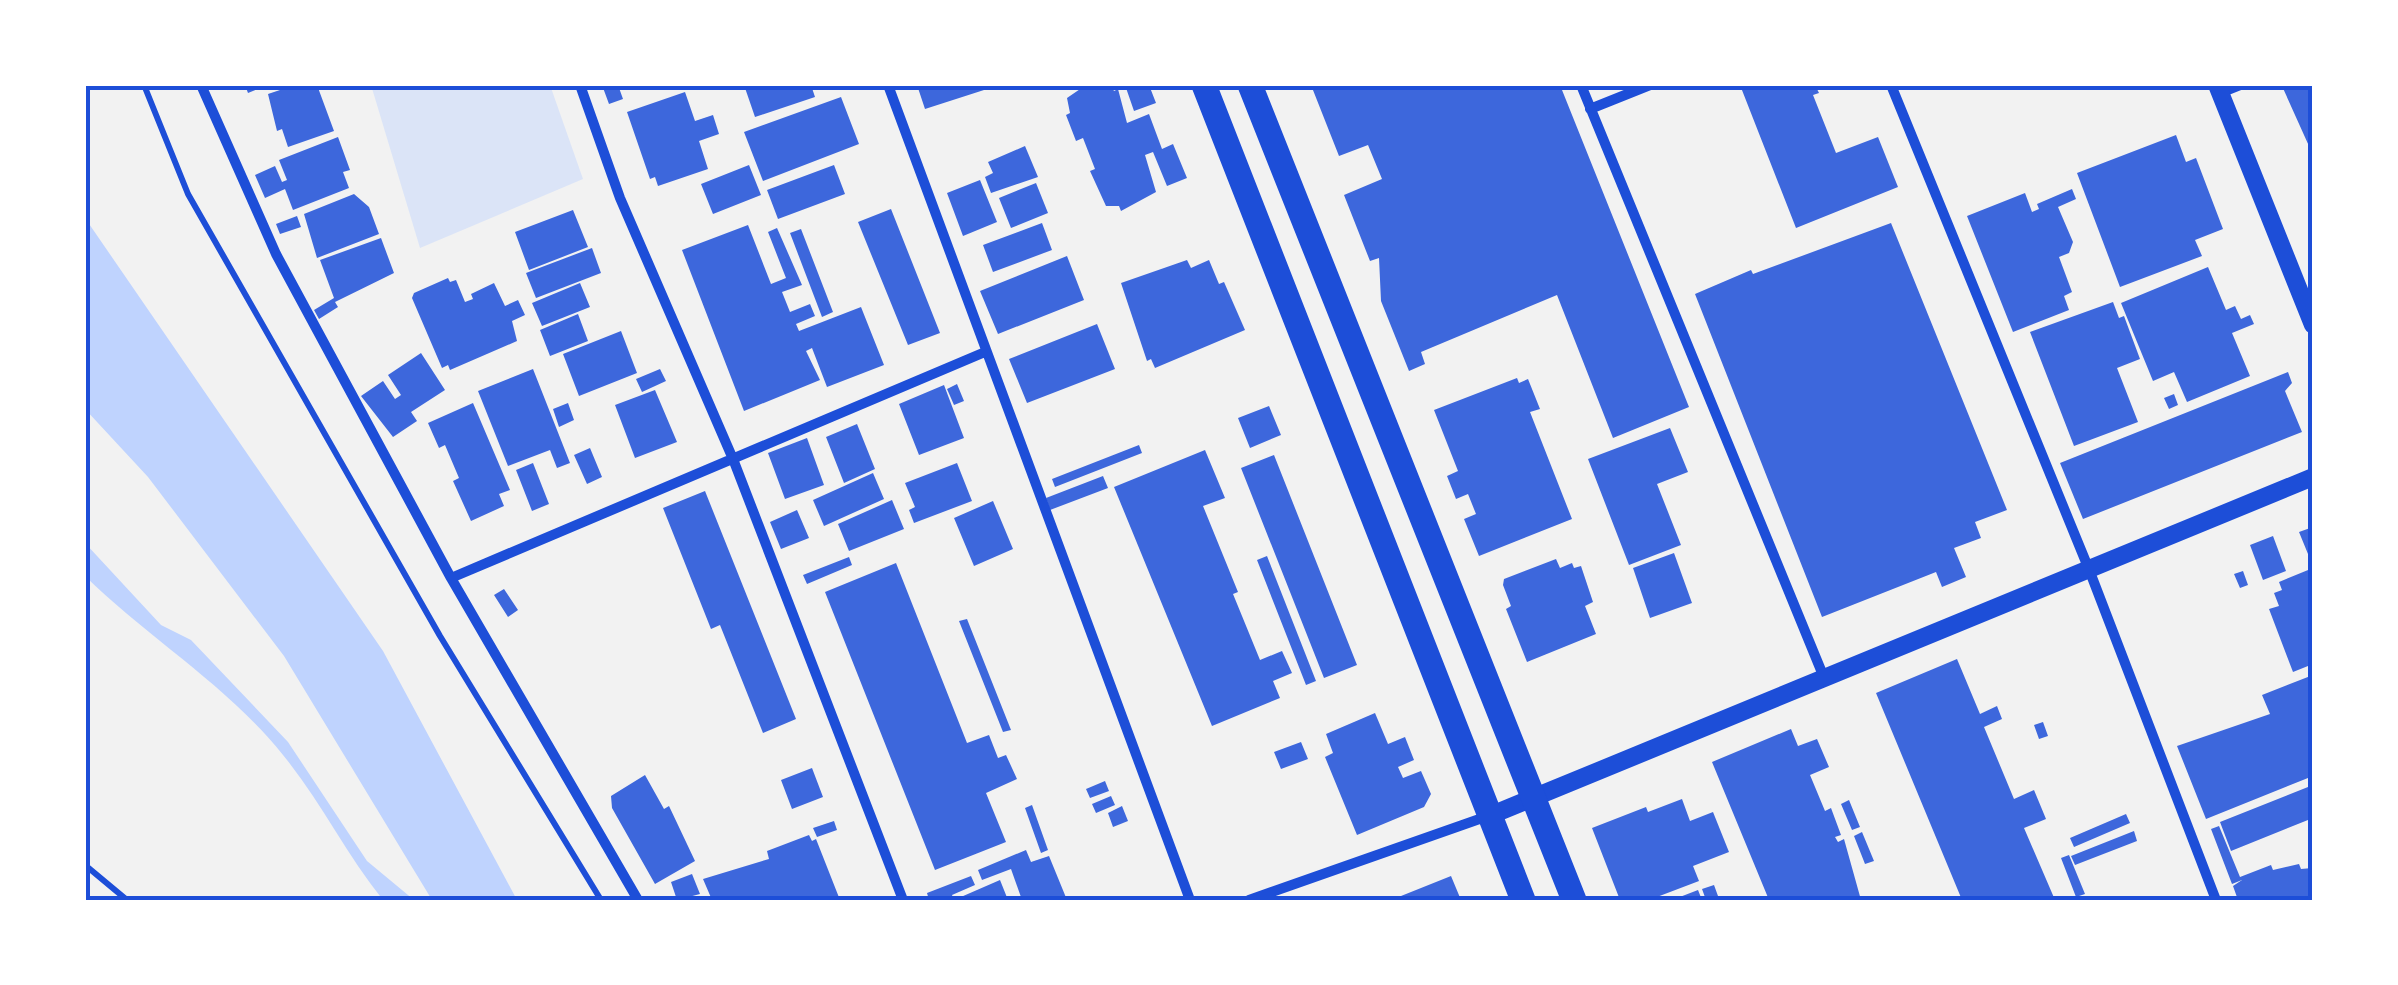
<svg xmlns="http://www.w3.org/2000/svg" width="2398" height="985" font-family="Jost,sans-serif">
  <rect width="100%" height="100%" fill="#f2f2f2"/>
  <path fill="#dbe4f7" d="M371,85h179l33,94 -163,69z"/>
  <path fill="#bfd3fe" d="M85,218l298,433 134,249h-85l-148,-244 -136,-179 -63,-68z
    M85,543l76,82 30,15 97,102 79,119 47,39h-31c-37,-46 -63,-100 -100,-145 -56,-70 -135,-117 -198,-179z"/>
  <path fill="#3d67dc" d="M245,85h23l-20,8z
    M295,85h22l17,46 -46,16 -6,-18 -5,2 -9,-37z
    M602,85h16l5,14 -14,5z
    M744,85h67l4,12 -60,20z
    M917,85h65l2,5 -59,19z
    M1086,85l3,4 22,-4 3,6 4,-2 9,34 22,-9 13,35 11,-5 14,34 -20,8 -14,-34 -8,3 11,37 -35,19 -2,-5h-13l-16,-35 5,-2 -12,-31 -7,3 -10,-26 4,-2 -3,-15z
    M1125,85h24l7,18 -22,8z
    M1311,85h249l129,322 -76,31 -56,-143 -136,57 4,12 -16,7 -28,-70 -2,-43 -9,3 -26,-66 38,-16 -14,-34 -29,11z
    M1740,85h75l4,8 -6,2 23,58 42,-16 20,50 -102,41z
    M2285,85h28v70l-31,-69z
    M685,92l10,29 18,-6 6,19 -20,7 9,28 -50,17 -3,-9 -5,2 -23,-67z
    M841,97l18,47 -96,37 -19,-49z
    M2176,135l10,27 10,-4 27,71 -28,11 7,16 -82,31 -43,-114z
    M338,137l12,33 -7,2 6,16 -56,22 -8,-21 -20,9 -10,-23 20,-9 7,16 5,-2 -8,-20z
    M1025,146l13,31 -47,16 -6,-16 8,-4 -5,-11z
    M749,165l12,30 -48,19 -12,-30z
    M834,165l11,29 -67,25 -11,-29z
    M980,180l17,42 -34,14 -16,-43z
    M1036,183l12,30 -37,15 -12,-30z
    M2072,189l4,10 -18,8 15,35 -4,11 -10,4 13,35 -8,4 5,14 -56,22 -46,-116 58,-23 7,19 7,-3 -2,-5z
    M354,194l15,13 10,27 -62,24 -13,-44z
    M891,209l49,124 -32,12 -50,-123z
    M573,210l15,37 -59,23 -14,-38z
    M297,216l4,11 -21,7 -4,-10z
    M1042,223l10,27 -59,22 -10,-27z
    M1891,223l116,287 -32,12 6,16 -27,10 12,29 -24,10 -6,-15 -114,45 -127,-323 56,-24 2,4z
    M748,225l23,59 15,-6 -18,-46 9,-4 25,57 -20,7 8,20 20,-8 5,12 -19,8 3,7 62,-24 23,58 -57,22 -15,-39 -6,3 14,29 -76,31 -62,-161z
    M801,229l32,83 -11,5 -32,-84z
    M381,238l13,35 -59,29 3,5 -19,12 -5,-9 20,-12 -14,-38z
    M592,248l9,25 -65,25 -10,-25z
    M1067,256l17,44 -86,34 -18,-43z
    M1187,260l4,8 18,-8 10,24 5,-2 21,48 -90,38 -4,-9 -4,2 -26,-78z
    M2208,267l18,43 9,-4 6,13 9,-4 4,9 -22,9 18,43 -63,26 -13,-30 -21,9 -32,-78z
    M448,278l2,4 6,-2 9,22 8,-3 -2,-5 23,-11 11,23 13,-6 7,15 -13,6 5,20 -67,29 -2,-5 -6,3 -30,-70 2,-5z
    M580,283l10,24 -48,19 -10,-23z
    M2113,302l6,16 5,-2 16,43 -23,9 21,54 -64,24 -44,-114z
    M578,314l10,27 -38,15 -10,-26z
    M1097,324l18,45 -88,34 -18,-44z
    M621,331l16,42 -58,23 -16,-42z
    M421,353l24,37 -34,22 6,9 -24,16 -32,-41 22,-15 12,18 6,-4 -13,-20z
    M533,369l37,94 -13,5 -7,-18 -42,16 -30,-75z
    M660,369l6,12 -24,11 -6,-13z
    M2288,372l4,11 -7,8 17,41 -219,87 -23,-56z
    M1517,378l2,5 9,-4 12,30 -10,3 42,107 -93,37 -15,-37 12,-5 -8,-20 -12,5 -9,-23 11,-5 -24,-61z
    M957,384l7,17 -10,4 -7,-16z
    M944,385l20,53 -45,17 -20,-51z
    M655,390l22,52 -42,16 -20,-53z
    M2174,394l4,11 -9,4 -5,-11z
    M473,403l37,87 -11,4 5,12 -33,15 -18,-40 6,-3 -14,-33 -6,3 -11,-25z
    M568,403l6,17 -15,7 -6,-18z
    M1269,406l12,29 -31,13 -12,-30z
    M857,424l18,45 -31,14 -18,-46z
    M1670,428l18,44 -31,12 24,61 -52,20 -41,-106z
    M807,438l17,47 -39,14 -17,-46z
    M1139,445l3,8 -87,34 -3,-8z
    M590,448l12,29 -15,7 -13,-29z
    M1205,450l20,48 -22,8 35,86 -5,2 27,66 22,-9 10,22 -19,8 7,17 -68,28 -98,-239z
    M1274,455l83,210 -33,13 -83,-210z
    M533,463l16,41 -17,7 -16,-41z
    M957,463l15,38 -58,22 -5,-13 6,-3 -10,-24z
    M873,473l11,26 -60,27 -11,-26z
    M1103,476l5,12 -58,22 -4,-12z
    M705,491l91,228 -33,14 -43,-108 -9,4 -48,-121z
    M892,500l12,29 -55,22 -11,-27z
    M993,501l20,48 -39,17 -20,-48z
    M797,510l12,28 -28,11 -11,-27z
    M2313,527v25l-5,2 -9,-22z
    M2273,536l13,35 -23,9 -13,-35z
    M1674,553l18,50 -42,15 -17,-50z
    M1267,556l49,125 -10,4 -49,-125z
    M849,557l3,8 -45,19 -4,-9z
    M1556,559l4,9 12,-5 2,5 7,-2 12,36 -8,4 11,28 -69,28 -21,-53 5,-3 -8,-21 1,-6z
    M896,563l71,180 22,-8 9,23 8,-3 11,24 -31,14 20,49 -71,28 -110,-278z
    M2313,568v96l-20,8 -24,-63 10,-3 -5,-13 8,-3 -3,-8z
    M2243,571l5,14 -8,3 -6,-14z
    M504,589l14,21 -10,7 -14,-22z
    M967,619l44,111 -8,2 -44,-111z
    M1957,659l23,55 17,-8 5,13 -18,8 30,72 20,-9 12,29 -22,9 31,72h-93l-86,-207z
    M2313,675v101l-107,43 -29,-73 93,-32 -8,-19z
    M1375,713l13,31 17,-7 9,23 -16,7 5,11 18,-7 10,23 -7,13 -67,28 -32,-78 8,-4 -7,-19z
    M2043,722l5,14 -9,3 -5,-14z
    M1791,729l7,17 19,-7 12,28 -19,8 15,36 6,-3 10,27 -6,2 3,5 6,-3 17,61h-92l-57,-138z
    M1301,742l7,17 -27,10 -7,-17z
    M812,768l11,29 -31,12 -11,-29z
    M645,775l19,34 5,-3 26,55 -40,23 -43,-76 -1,-12z
    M1105,781l4,10 -19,7 -4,-9z
    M2313,785v33l-82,33 -11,-29z
    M1111,796l4,9 -19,8 -4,-9z
    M1682,799l8,22 23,-9 16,40 -36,14 6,15 -50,19h-29l-28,-72 54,-21 2,5z
    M1849,800l11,27 -8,3 -11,-26z
    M1032,805l16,45 -7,3 -16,-45z
    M1122,806l6,15 -15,6 -5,-14z
    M2126,814l4,9 -56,24 -4,-9z
    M834,821l3,9 -20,7 -4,-9z
    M2219,826l21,51 31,-12 2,5 26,-6 2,5 11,-1 1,32h-75l-5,-14 9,-6 -10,4 -21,-55z
    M2134,831l3,10 -62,24 -4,-9z
    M1862,832l12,29 -9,3 -11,-28z
    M809,835l3,6 4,-2 24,61h-128l-9,-21 66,-20 -2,-8z
    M1026,850l5,12 18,-6 18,44h-45l-11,-31 -29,11 -4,-10z
    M2069,855l16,39 -9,3 -15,-39z
    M692,874l8,20 -23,6 -6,-18z
    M971,876l4,9 -23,10 2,5 46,-20 8,20h-79l-2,-7z
    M1451,876l10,24h-70z
    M1714,885l4,11 -12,4 -4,-11z
    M1698,890l4,10h-30z"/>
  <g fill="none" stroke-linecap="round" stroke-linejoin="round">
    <path stroke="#1d4ed8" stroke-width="6" d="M144,85l44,109 252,442 161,264
      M85,865l42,35"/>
    <path stroke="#1d4ed8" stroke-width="10" d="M201,85l75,169 175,324 187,322
      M580,85l40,113 113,261 170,441
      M888,85l302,815
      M1581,85l244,595
      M1891,85l199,487 126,328
      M2220,93l20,-8
      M1590,109l60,-24
      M451,578l534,-226
      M1249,900l239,-84"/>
    <path stroke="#1d4ed8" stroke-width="18" d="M2217,85l96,240
      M1489,816l824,-339"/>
    <path stroke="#1d4ed8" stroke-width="25" d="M1204,85l319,815
      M1250,85l324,815"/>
  </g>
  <rect width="2398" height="985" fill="none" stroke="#ffffff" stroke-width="175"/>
  <rect x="88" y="88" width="2222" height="810" fill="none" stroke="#1d4ed8" stroke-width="4"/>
</svg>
